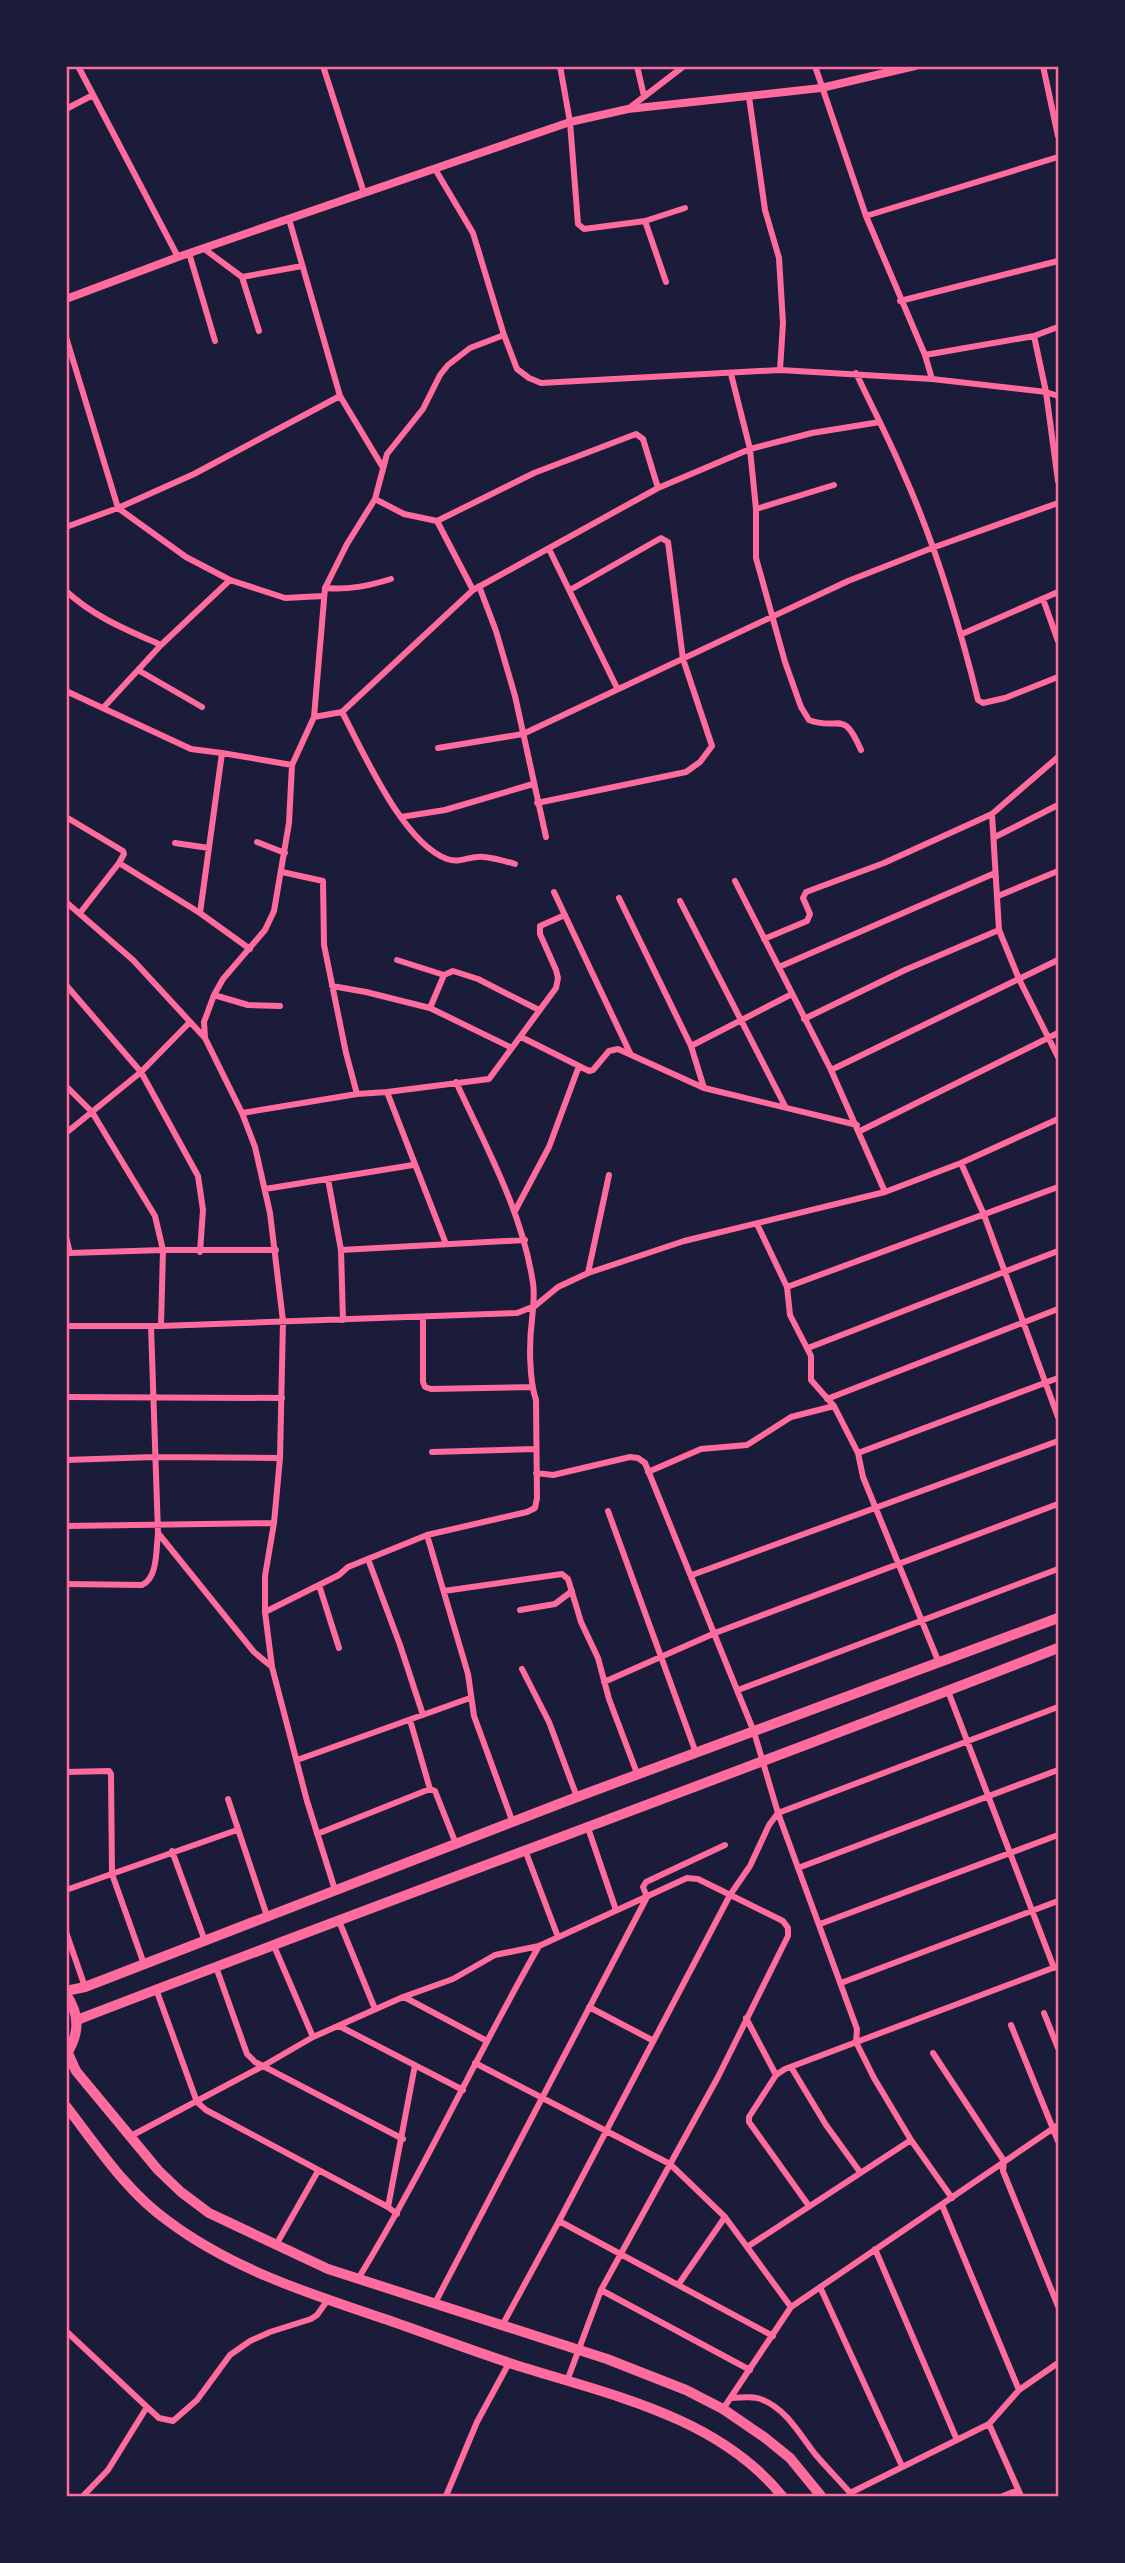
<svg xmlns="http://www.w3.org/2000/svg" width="1125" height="2563" font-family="Bitter,serif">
  <rect width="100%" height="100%" fill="#1b1b3a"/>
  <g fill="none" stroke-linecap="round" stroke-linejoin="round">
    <path stroke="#ff6b9d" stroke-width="6" d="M78,66l100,191
      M323,66l41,127
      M560,66l10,56 8,102 6,5 61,-8 40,-13
      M637,66l7,30
      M815,66l51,150 59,139 7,24
      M1043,66l15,70
      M749,97l16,113 14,48 4,65 -3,47
      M66,109l27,-14
      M628,109l56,-43
      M435,169l38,64 31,102 13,34 12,9 12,5 239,-13 152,9 114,13 12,4
      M866,216l192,-59
      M289,219l51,177 42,70
      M645,221l21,61
      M203,248l39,29 17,54
      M189,253l26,88
      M242,277l60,-11
      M900,301l158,-40
      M1034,336l12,56 12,89
      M66,337l52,171 68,49 44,23 55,18 38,-2
      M925,355l109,-19 24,-9
      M856,373c15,32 32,64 46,97 33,73 57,153 76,230l5,3 22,-5 53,-21
      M731,374l19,75 6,60v49l29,104 16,45 8,13c31,12 33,-13 52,30
      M375,499l29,15 33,7 97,-48 102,-39 7,5 15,49
      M756,509l78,-24
      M437,521l36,69
      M66,527l52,-19 76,-34 146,-78
      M549,549l68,139
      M479,586l17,45 19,65 31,141
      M325,588c24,2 43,-2 66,-9
      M66,591c28,26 61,39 95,54
      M1043,599l15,42
      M962,634l96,-42
      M138,670l64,37
      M66,691l125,58 31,4 -22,160
      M103,708l58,-63 69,-65
      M342,712c22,41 60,130 105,147 14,5 23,-4 37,-2 10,1 21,4 31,7
      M314,717l28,-5 131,-122 185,-102 92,-39 62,-16 68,-11
      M438,748l85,-14 325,-153 84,-33 126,-45
      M222,753l70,12
      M537,803l149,-31 14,-10 12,-16 -29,-87 -15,-117 -7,-4 -91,52
      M992,814l66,-57
      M66,817l57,34 1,3 -5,9
      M401,817l44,-7 88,-26
      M995,837l63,-32
      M257,842l28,11
      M175,843l34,5
      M282,872l41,9 1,64 22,108 11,41
      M735,881l96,189 54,122
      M554,892l76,161
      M998,896l60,-25
      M619,898l72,148 13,42
      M680,901l105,205
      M66,902l67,58 72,78 37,75 13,34 15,66 13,108 -3,137 -6,65 -9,53v36l7,55 35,134 28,89
      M80,913l39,-50 81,50 50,36
      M764,939l43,-18 3,-7 -7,-16 3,-6 78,-29 108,-49 7,116 20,49 39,78
      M397,960l47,15 9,-4 25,8 61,31
      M779,967l216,-94
      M66,985l75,87 57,104 5,34 -3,42
      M332,986l34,6 64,16 82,40
      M214,995l34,10 32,1
      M430,1008l14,-33
      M804,1019l101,-49 94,-40
      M521,1037l68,34 4,-1 16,-19 9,-2 86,39 153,37
      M205,1038l-1,-16 10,-27 9,-16 42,-49 9,-19 15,-88 3,-58 22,-48 11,-129 22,-44 28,-45 12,-45 36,-45 17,-34 8,-10 22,-17 34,-13
      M691,1046l101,-52
      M831,1070l227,-110
      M66,1086l26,26 63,104 8,34 -2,76
      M387,1092l59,152
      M242,1113l115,-19 30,-2 102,-13 67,-91 2,-10 -2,-8 -16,-36v-8l25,-11
      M860,1131l198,-98
      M66,1133l75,-61 49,-50
      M961,1163l23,52 74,202
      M328,1179l13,71 2,70
      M265,1189l148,-24
      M515,1211l34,-64 30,-81
      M757,1224l30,63 3,28 21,41v24l23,26 24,47 5,24 76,186
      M66,1237l4,16 93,-3h113
      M341,1250l184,-10
      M588,1273l21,-98
      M787,1287l271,-100
      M423,1318v64l2,5 6,2 101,-2
      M66,1326h95l356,-13 18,-7 23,-19 30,-14 96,-32 201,-49 76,-29 97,-44
      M151,1326l7,207 96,119 18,15
      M808,1348l250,-97
      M66,1397l216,1
      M827,1399l231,-90
      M432,1452l104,-3
      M858,1453l200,-75
      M66,1460l88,-3 126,1
      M648,1472l53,-23 46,-4 44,-28 43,-11
      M536,1473l17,2 77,-18 8,1 7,5 109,269 24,81 79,216 -1,13 18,36 37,62 41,58
      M608,1511l88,242
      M66,1526l208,-3
      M427,1535l41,139 6,42 39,107
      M368,1559l32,86 23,70
      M692,1575l366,-134
      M66,1584l76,1c16,-7 14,-36 16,-52
      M319,1585l20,63
      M444,1591l118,-17 6,5 13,43 17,36 11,41 29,77
      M520,1610l35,-6 17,-13
      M265,1612l74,-37 9,-8 79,-32 100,-23 8,-4 2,-10 -1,-98c-7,-21 -7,-58 -4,-80 1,-14 3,-24 1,-37 -11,-72 -47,-136 -77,-201
      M522,1669l27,53 28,75
      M604,1682l111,-49 343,-129
      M738,1690l320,-121
      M948,1691l106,277
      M410,1720l20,69 5,2 21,53
      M297,1760l173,-62
      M66,1772l43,-1 2,3 1,100 32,90
      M228,1799l39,117
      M588,1828l28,82
      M317,1834l113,-45
      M525,1850l33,87
      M172,1851l33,90
      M798,1868l260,-98
      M66,1890l171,-60
      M339,1921l36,88
      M820,1924l238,-89
      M66,1932l19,55
      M274,1946l39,91
      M216,1967l31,87 8,8 148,77
      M841,1983l217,-82
      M156,1989l41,113 9,8 182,97 9,7
      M404,1997l81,43
      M589,2007l63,33
      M1044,2013l14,35
      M746,2018l30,57
      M1011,2025l47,116
      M339,2026l124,64
      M933,2053l71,108 -1,10 55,135
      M475,2063l195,101 55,53 66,90
      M791,2067l35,58 34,47
      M129,2137l134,-71 50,-29 90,-40 50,-18 42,-24 44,-9 148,-68 11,1 85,42 5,7v8l-70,141 -117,213 -34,91
      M942,2205l77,185
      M809,2206l-60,-84v-5l27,-42 9,-6 273,-103
      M388,2207l27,-142
      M559,2221l214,115
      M276,2245l42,-74
      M747,2247l164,-107
      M875,2249l82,191
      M358,2279c66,-108 118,-223 181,-333
      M678,2285l47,-68
      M820,2287l82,179
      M601,2290l149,80
      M435,2303l212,-406 -4,-10 3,-5 79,-37
      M503,2324l56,-103 171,-326 20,-29 19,-41 9,-12 280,-106
      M66,2331l81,76 12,11 14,3 24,-21 33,-45 20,-14 20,-9 41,-13 6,-4 10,-14
      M731,2398c11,0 22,-3 32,2 24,10 37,35 52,54 12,14 25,27 37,41
      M723,2409l68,-102 267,-182
      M989,2424l32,72
      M850,2493l139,-69 30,-34 39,-27
      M83,2496l25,-26 39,-63
      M446,2496l31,-74 32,-59
      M1003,2496l15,-6"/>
    <path stroke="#ff6b9d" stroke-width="8" d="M66,299l112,-42 392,-135 58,-13 193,-21 94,-22"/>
    <path stroke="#ff6b9d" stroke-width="10" d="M68,2053l8,18 82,99 23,22 28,21 119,56 279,90 79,31 37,19 41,28 26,21 31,38
      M66,2106c31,40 60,85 102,115 64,48 142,73 217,98 46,16 93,34 140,49 91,28 195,51 257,128"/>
    <path stroke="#ff6b9d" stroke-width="10" d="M66,1991l19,-4 492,-190 481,-179
      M66,1994c14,20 14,40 0,61
      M77,2020c327,-126 656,-245 981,-372"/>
  </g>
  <rect width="1125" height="2563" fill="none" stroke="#1b1b3a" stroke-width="136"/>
  <rect x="68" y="68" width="989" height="2427" fill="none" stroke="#ff6b9d" stroke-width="2.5"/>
</svg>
